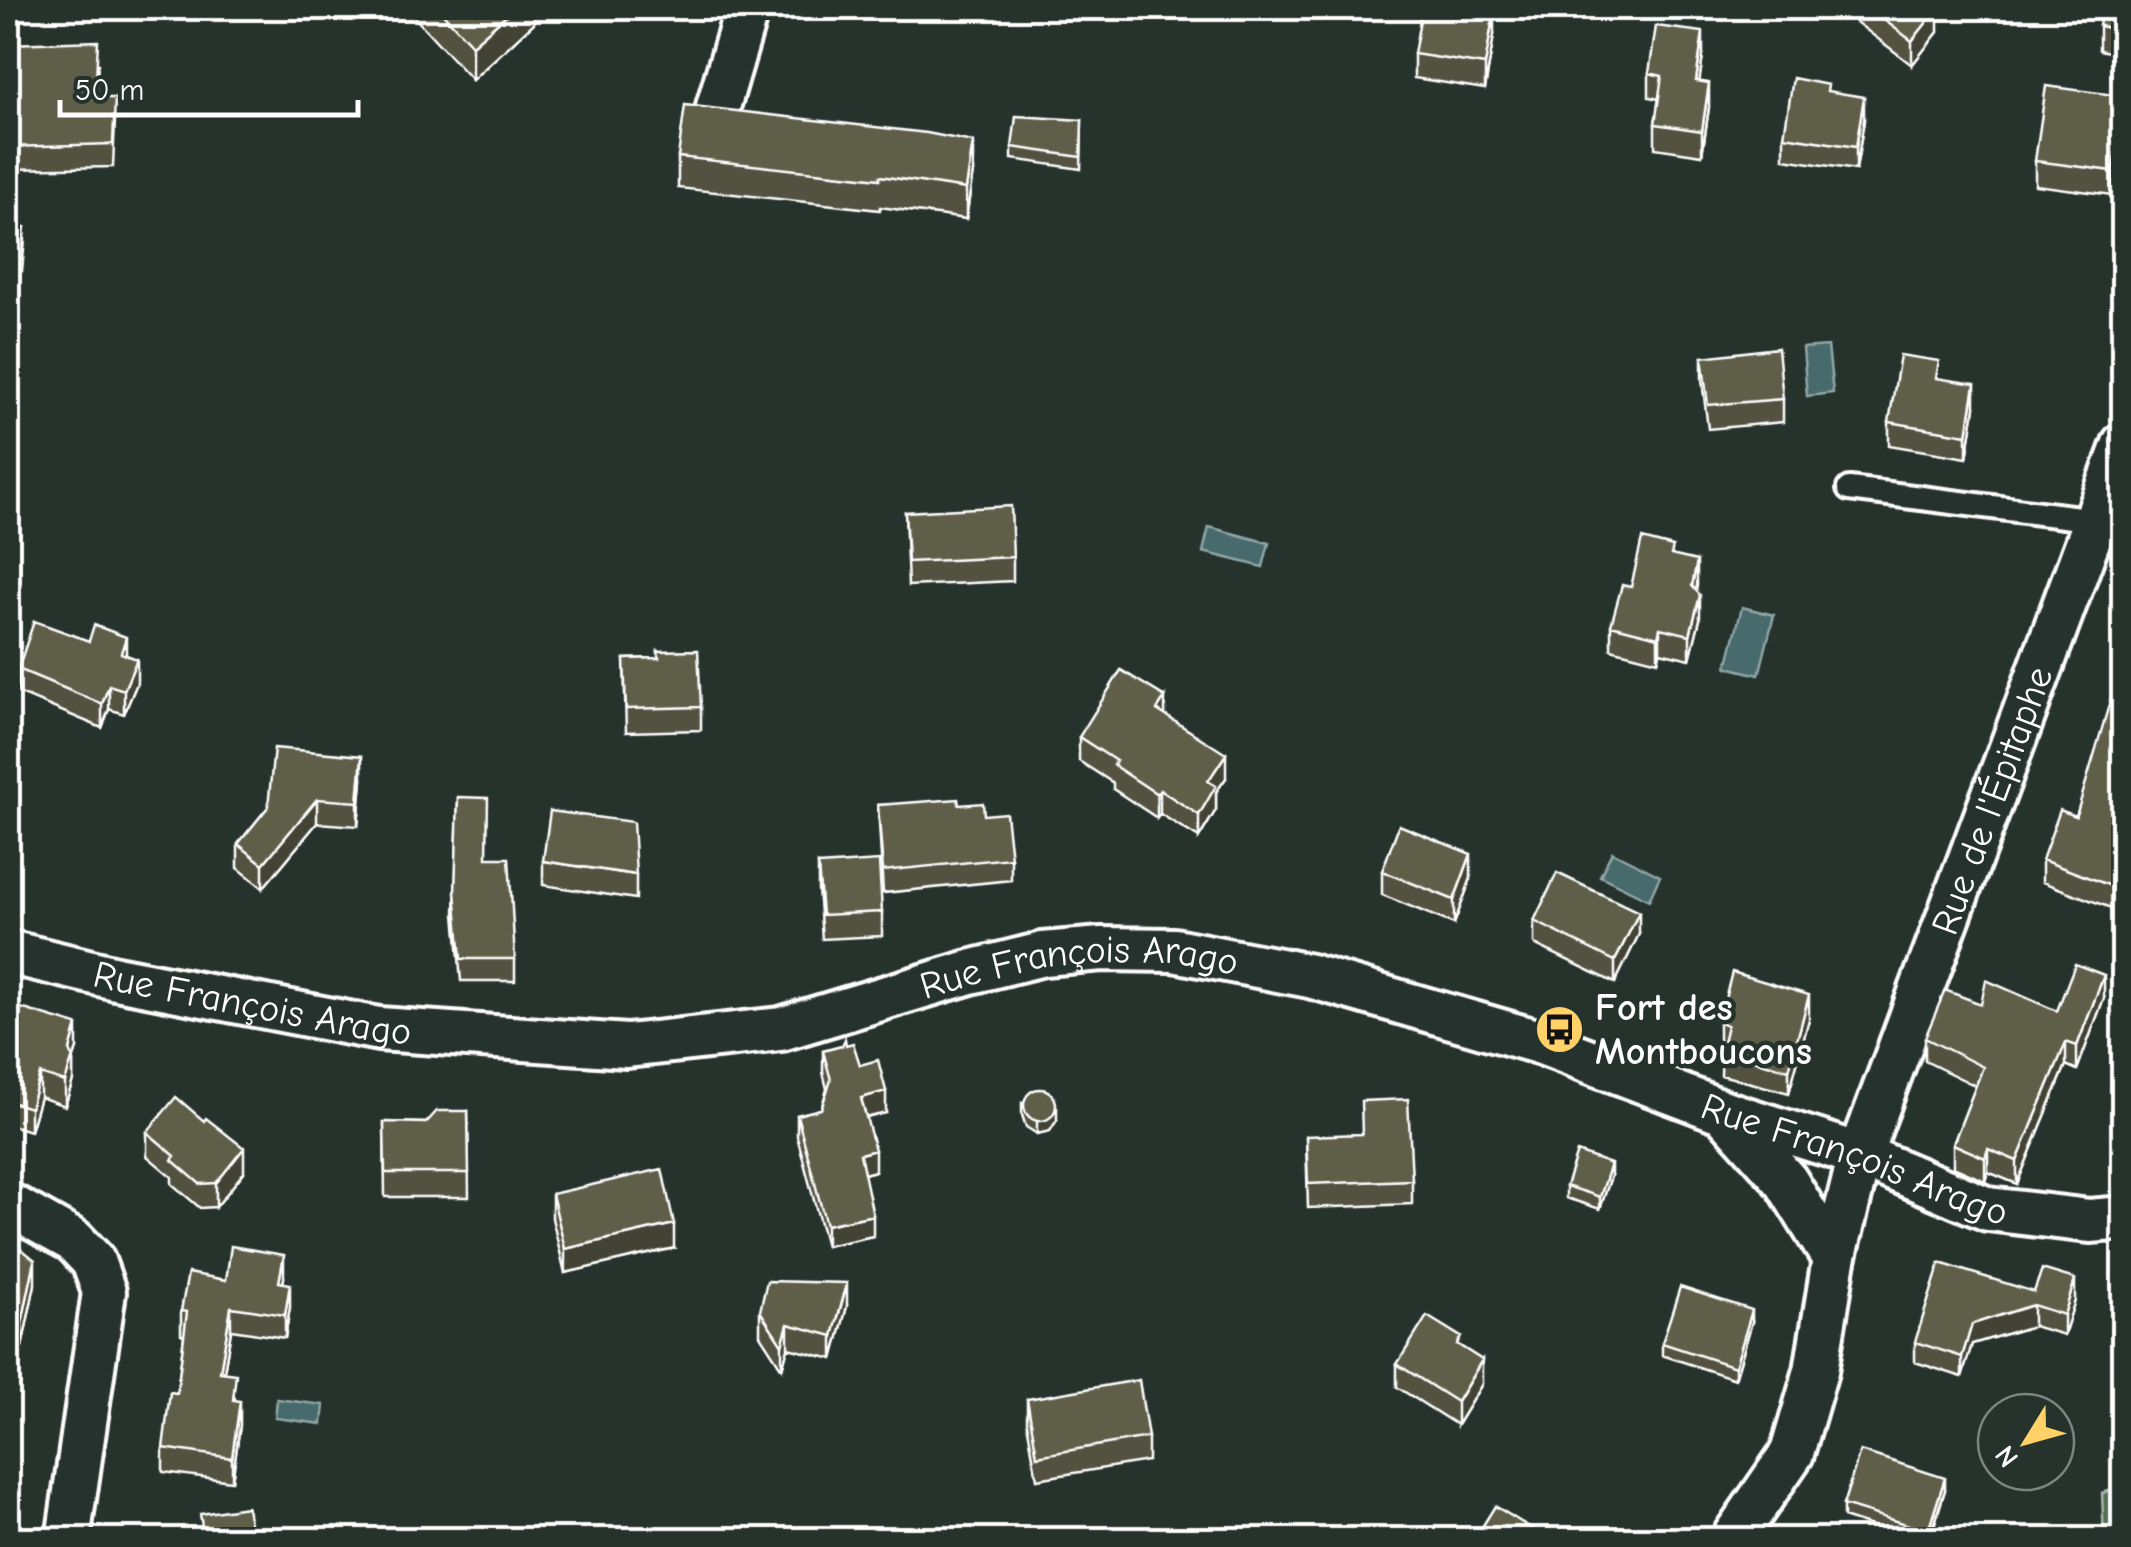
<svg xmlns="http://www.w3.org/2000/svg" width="2131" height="1547" font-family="'Comic Neue',sans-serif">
  <rect width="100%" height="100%" fill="#26332d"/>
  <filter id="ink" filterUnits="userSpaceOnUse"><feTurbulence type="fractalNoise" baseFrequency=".01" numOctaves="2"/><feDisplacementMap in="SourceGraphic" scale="20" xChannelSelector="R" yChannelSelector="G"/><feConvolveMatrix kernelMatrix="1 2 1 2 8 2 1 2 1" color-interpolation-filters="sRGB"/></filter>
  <g filter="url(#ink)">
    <path fill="#536e55" stroke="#a9b6aa" stroke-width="2.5" d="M2123,1487v52h-19l-2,-46z"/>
    <path fill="#476a6d" stroke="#91a6a7" stroke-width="2.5" d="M1828,346l5,47 -26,3 -4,-48z
      M1209,527l60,16 -6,24 -60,-15z
      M1742,607l32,8 -15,60 -32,-8z
      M1612,852l48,24 -11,24 -49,-24z
      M277,1399l47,6 -2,19 -47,-6z"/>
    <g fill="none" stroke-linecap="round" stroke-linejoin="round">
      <defs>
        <path id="lane" d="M1849,489l246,31"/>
        <g id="street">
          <path d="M718,107l29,-99"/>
          <path id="s1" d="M8,952l108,26 263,51 248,17 154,-17 189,-57 73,-18 59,-5 72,1 136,26 232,67 182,69 136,43 128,54 102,12 34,-3"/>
          <path d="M1725,1113l61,68 48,78"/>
          <path d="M8,1204l66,37 19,20 11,31 -36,248"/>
          <path id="s2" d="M1732,1540l60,-87 24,-82 18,-112 26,-104 264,-711"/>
        </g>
      </defs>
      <use href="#lane" stroke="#fff" stroke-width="30"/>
      <use href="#street" stroke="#fff" stroke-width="50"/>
      <use href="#lane" stroke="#26332d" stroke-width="22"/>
      <use href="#street" stroke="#26332d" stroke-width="42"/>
    </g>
    <path fill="#525140" stroke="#fff" stroke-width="2.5" d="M406,8h128v15l-62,57z
      M1848,8h89l1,24 -26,33 -64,-49z
      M2124,8v47l-25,-5v-24z
      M1494,35l-9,54 -71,-11v-24z
      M8,44l90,20 -2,34 19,22 -2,47 -105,2z
      M1703,56l-4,25 10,26 -7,48 -47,-7v-24l4,-25 -10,-2v-24z
      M1828,92l36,28 -8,50 -72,-11v-23z
      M1082,120l-1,49 -69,-10v-12z
      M2122,120l-9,75 -78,-10v-24z
      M678,157l295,15 -7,47 -86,-12v3l-202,-22z
      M8,225l17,14 -3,32 -14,-2z
      M1702,357l81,42v23l-75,7 -6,-49z
      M1975,407l-8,51 -78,-13v-23z
      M905,512l108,45v24l-105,5z
      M1673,555l24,30 -1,6 4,28 -10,40 -30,-7 -2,9 -47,-12v-24l20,-38z
      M658,651l43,56v23l-75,2 -2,-73 34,-1z
      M126,655l11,28 -13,31 -15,-5 -7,19 -84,-35v-24z
      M2124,691v199l-8,20 -74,-28v-22l34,-44z
      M1165,715l61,63 -10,14v18l-17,28 -39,-24 -3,4 -44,-29v-6l-34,-22v-24z
      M362,780l-4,46 -41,-3 -54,65 -25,-20v-24l30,-37z
      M458,797l29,61 28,101v22h-54l-6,-67z
      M878,805h81l25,10 27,43v22l-128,13z
      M543,861l93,14v24l-93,-14z
      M818,865l64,47v24l-60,3 -4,-50z
      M1382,871l89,7 -17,46 -72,-29z
      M1534,921l105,13 -24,49 -81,-39z
      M2104,998l-27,72 -11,-5 -49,119 -29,-12 -3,9 -32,-14v-23l23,-58 -51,-25v-23l56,-34 76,7z
      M1809,1019l-20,74 -68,-18 1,-29 -3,-1v-23z
      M8,1026l69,22 -4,12v20l-8,26 -25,-9 -10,34 -22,-7z
      M846,1045l14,20 26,48 -20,5 9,53 -11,3 9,62 -47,10 -29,-110v-21l24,-6 6,-20 -4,-17v-21z
      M1022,1103l35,17 -7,11 -13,3 -11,-7 -4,-12z
      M468,1111l1,86h-84l-1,-75 42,1z
      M147,1132l97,40 -28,35 -16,1 -28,-24v-7l-25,-21z
      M1306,1136l106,44v24l-104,4z
      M1611,1176l-11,33 -34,-11v-12z
      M552,1194l122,54 -109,25 -13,-55z
      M8,1238l27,46 -13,63 -14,-4z
      M284,1278l-1,5 7,24 -5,31 -54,-8 -7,42 12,29 4,24 -8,56 -69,-9v-24l14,-55 7,-58 -3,-1v-23l45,-31z
      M2034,1292l41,8 -11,35 -31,-9 -61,18 -10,33 -47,-15v-20z
      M847,1306l-14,53 -45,-11 -6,21 -22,-34v-24z
      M1752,1322l-17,57 -73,-24v-12z
      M1461,1347l21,37 -25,41 -60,-38v-23z
      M1027,1399l121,38v24l-111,18 -10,-56z
      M1945,1490l-15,50h-15l-72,-23v-12z"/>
    <path fill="#424234" stroke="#fff" stroke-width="2.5" d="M514,8h20v15l-62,57v-35z
      M1938,8v24l-26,33v-24z
      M1494,11v24l-9,54v-24z
      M1703,32v24l-7,49v-24z
      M1709,83v24l-7,48v-24z
      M2122,96v24l-9,75v-24z
      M1864,97v23l-8,50v-23z
      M973,142v30l-7,47v-30z
      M1975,384v23l-8,51v-23z
      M1697,561v24l-5,25v-24z
      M1700,595v24l-10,40v-24z
      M1660,628v24l-2,9v-24z
      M126,637v24l-5,-8z
      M137,659v24l-13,31v-24z
      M109,685v24l-7,19v-24z
      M1165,697v24l-8,-11z
      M1226,754v24l-10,14v18l-17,28v-23l9,-34z
      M362,756v24l-4,46v-24z
      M1160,790v24l-3,4v-24z
      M317,799v24l-54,65v-24z
      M1471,854v24l-17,46v-24z
      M2124,868v22l-8,20v-22z
      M1639,912v22l-24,49v-22z
      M2104,975v23l-27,72v-24z
      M1809,995v24l-20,74v-23z
      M77,1025v23l-4,12v20l-8,26v-24l5,-32z
      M2066,1042v23l-49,119v-23z
      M40,1074v23l-10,34v-23z
      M886,1091v22l-25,6v-21z
      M1057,1108v12l-7,11 -13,3v-12z
      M244,1148v24l-28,35v-24z
      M1988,1149v23l-3,9v-23z
      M875,1150v21l-15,4v-21z
      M1611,1164v12l-11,33v-12z
      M873,1215v21l-47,10v-21z
      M674,1224v24l-109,25v-24z
      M284,1255v23l-5,27v-23z
      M35,1260v24l-13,63v-24z
      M2075,1279v21l-11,35v-20z
      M847,1283v23l-14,53v-23z
      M290,1284v23l-5,31v-23z
      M2033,1305v21l-61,18 -10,33v-20l10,-33z
      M231,1307v23l-11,65v-23z
      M1752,1310v12l-17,57v-12z
      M788,1324v24l-6,21v-24z
      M1482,1360v24l-25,41v-23z
      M240,1401v24l-8,56v-23z
      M1945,1478v12l-17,50v-9z"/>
    <path fill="#5f5e4a" stroke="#fff" stroke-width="2.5" d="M438,8h76l-42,37z
      M1422,8h46l26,3 -9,54 -71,-11z
      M1868,8h70l-26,33z
      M2102,8h22v23l-25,-5z
      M1656,26l47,6 -7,49 13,2 -7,48 -47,-7 7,-48 -13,-3z
      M98,41l-3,57h20l-2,46 -105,3v-103z
      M1793,78l35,7 -1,6 37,6 -8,50 -72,-11z
      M2046,86l76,10 -9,75 -78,-10z
      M685,105l242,28 46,9 -7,47 -86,-13v3l-202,-22z
      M1016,116l66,4 -1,37 -69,-10z
      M8,225l17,2 -3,32 -14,-2z
      M1778,348l5,51 -75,6 -6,-48z
      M1900,355l39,6 -3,17 39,6 -8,51 -78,-13z
      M1011,506l2,51 -105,5 -3,-50z
      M1642,539l31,8 -2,8 26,6 -5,25 8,9 -10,40 -30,-7 -2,9 -47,-12 11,-40 9,2z
      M34,621l55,20 5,-16 32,12 -5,16 16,6 -13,31 -15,-5 -7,19 -84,-35z
      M698,650l3,57 -75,2 -2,-50 35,-1 -1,-7z
      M1121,670l44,27 -8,13 69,44 -18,27 8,5 -17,29 -39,-25 -3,4 -44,-29 3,-4 -37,-24z
      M2114,688l10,3v136l-4,12 4,1v28l-8,20 -74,-28 18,-50 16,6z
      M274,748l88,8 -4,46 -41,-3 -54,65 -25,-20 30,-37z
      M458,797l30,1 -1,60h22l6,101h-54l-6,-67z
      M958,799l1,6 24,-2 1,12 22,-2 5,45 -128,13 -5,-66z
      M550,811l83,11 3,53 -93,-14z
      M1399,825l72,29 -17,46 -72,-29z
      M879,861l3,51 -60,3 -4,-50z
      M1557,873l82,39 -24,49 -81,-40z
      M2075,964l29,11 -27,71 -11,-4 -49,119 -29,-12 -3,9 -32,-14 30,-77 -58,-29 20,-48 36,14 5,-24 71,31z
      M1732,972l77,23 -20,75 -68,-19 6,-26 -8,-3z
      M14,1006l63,19 -7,25 3,7 -8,25 -25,-8 -10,34 -22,-7v-75z
      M845,1039l1,6 7,-2 7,22 18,-5 8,31 -25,7 14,52 -15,4 13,61 -47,10 -29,-110 24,-6 10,-29 -8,-29 19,-5z
      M1024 1105a16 16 0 1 1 32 0a16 16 0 1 1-32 0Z
      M176,1097l28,24 2,-3 38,30 -28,35 -16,1 -28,-24 3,-4 -28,-24z
      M1408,1099l4,81 -104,4 -2,-48 56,-2 -1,-33z
      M437,1111h31l1,62h-84l-1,-51 42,1z
      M1577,1152l34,12 -11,33 -34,-11z
      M662,1169l12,55 -109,25 -13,-55z
      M8,1238l27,22 -13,63 -14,-4z
      M231,1246l53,9 -5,27 11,2 -5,31 -54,-8 -11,65 16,2 -3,26 7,1 -8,57 -69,-10 7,-56 7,1 10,-81 -6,-1 7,-38 38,7z
      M1940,1263l94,29 8,-23 33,10 -11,36 -31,-10 -61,19 -10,33 -47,-15z
      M767,1281l80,2 -14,53 -45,-12 -6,21 -22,-34z
      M1680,1287l72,23 -17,57 -73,-24z
      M1427,1316l34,21 -4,7 25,16 -25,42 -60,-38z
      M1139,1380l9,57 -111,19 -10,-57z
      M1860,1451l85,27 -17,53 -85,-26z
      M1495,1506l52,32 50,-7 1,9h-124z
      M247,1507l6,33h-69l-1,-5 20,-3 -3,-18z"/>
  </g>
  <defs>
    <symbol id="bus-disc" viewBox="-11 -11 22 22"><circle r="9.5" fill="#ffd166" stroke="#26332d"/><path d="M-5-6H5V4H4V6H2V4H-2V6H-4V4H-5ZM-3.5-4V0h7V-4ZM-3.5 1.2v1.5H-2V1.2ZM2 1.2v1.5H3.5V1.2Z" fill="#111"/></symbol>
  </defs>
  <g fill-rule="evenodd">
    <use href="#bus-disc" x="1532" y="1002" width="55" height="55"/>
  </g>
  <g text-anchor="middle" stroke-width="9" stroke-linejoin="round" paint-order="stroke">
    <g font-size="38" fill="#fff" stroke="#26332d">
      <text dy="13" stroke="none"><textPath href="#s2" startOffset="790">Rue de l'Épitaphe</textPath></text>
      <text dy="13" stroke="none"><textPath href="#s1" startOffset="1090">Rue François Arago</textPath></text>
      <text dy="13" stroke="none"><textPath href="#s1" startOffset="250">Rue François Arago</textPath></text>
      <text dy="13" stroke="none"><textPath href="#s1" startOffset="1900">Rue François Arago</textPath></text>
    </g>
    <g font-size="38" font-weight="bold" fill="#fff" stroke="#26332d" text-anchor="start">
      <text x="1595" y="1020">Fort des<tspan x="1595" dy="44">Montboucons</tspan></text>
    </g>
  </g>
  <rect width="2131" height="1547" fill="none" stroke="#26332d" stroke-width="40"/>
  <rect x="20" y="20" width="2091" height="1507" fill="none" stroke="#fff" stroke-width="4" filter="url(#ink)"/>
  <g transform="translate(2026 1442) rotate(233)"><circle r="48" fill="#26332d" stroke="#7d8581" stroke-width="2.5"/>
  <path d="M0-8L18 38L0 25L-18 38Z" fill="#ffd166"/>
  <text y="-15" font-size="28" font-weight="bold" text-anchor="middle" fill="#ffffff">N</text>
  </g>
  <path d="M60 100v15h298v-15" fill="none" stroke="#ffffff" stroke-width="5"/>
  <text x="75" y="100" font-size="30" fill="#ffffff" stroke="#26332d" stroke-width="8" paint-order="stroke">50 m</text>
</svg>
